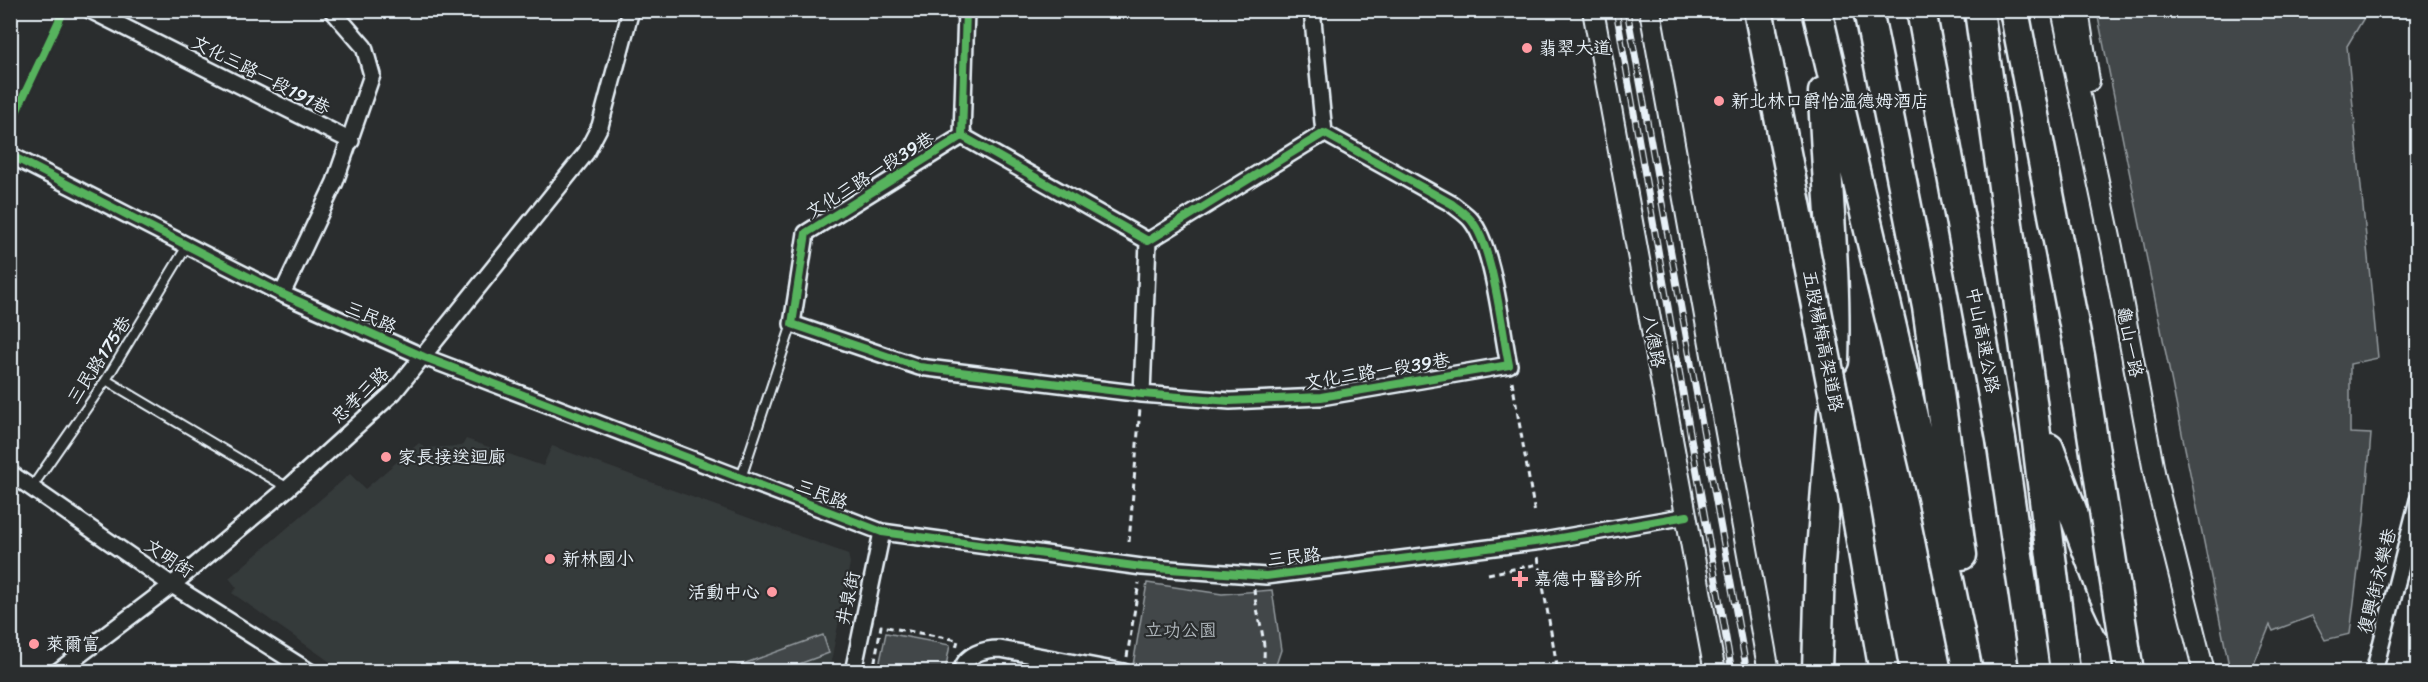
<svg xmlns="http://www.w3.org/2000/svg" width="2428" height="682" font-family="Sriracha,'LXGW WenKai TC',sans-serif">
  <rect width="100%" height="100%" fill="#2a2d2e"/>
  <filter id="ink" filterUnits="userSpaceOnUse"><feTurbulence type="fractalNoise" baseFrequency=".0167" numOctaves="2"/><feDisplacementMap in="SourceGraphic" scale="12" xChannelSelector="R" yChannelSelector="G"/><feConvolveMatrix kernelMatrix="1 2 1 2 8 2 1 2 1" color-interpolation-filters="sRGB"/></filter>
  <g filter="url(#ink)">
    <path fill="#363a3b" d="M466,439l77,27 9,-20 296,108 2,9 -21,109 -486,-1 -111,-78 5,-5 -8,-10 121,-104 15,15 54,-46 6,5 37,-2z"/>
    <path fill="#424648" stroke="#959ca0" stroke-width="1.5" d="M2130,10l238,1 -21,35 31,312 -28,6v69l21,1 -7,88 -14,112 -25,6 -13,-24 -39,15 -3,-6 -19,46h-21l-132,-654z
      M1147,583l75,11 50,-4 9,60 -7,21h-142z
      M886,633l64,12 -5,26h-67z
      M823,635l6,18 -49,18h-56z"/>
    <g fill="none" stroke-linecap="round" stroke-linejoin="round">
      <defs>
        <path id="service" d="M106,380l182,108
          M741,478l51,-154
          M32,487l74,-107 81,-134"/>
        <path id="minor" d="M90,10l261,131
          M1312,10l12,123
          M962,136l186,105 176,-108 128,71c6,5 14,10 19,16 23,28 30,107 38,145l-188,32 -91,4 -88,-7 -223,-27 -127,-43 14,-91 156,-97 4,-126
          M10,155l272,139 142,63 458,175 260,35 124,9 277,-35 144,-25
          M282,294l53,-112 37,-107 -8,-28 -32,-37
          M1142,394l6,-153
          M10,473l162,112 138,87
          M57,672l115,-87 116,-97 106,-96 192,-239 14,-27 31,-116
          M853,672l29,-140
          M961,672c4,-18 23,-23 39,-23l124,23
          M2374,672l44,-172"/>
        <path id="tertiary" d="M1593,10l122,662
          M1650,10l119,662
          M2062,10l50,237 43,230 49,195
          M2078,10l11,71"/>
        <path id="motorway" d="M1817,10l115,487 36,175
          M1868,10l59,297 35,248
          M1921,10l80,429 34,233
          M1979,10l53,391 33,271
          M1823,92c3,90 14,179 11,269
          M2049,448l54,145 14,30
          M1817,672l3,-108 12,-151"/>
      </defs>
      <use href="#service" stroke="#e8f1f8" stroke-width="12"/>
      <use href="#minor" stroke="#e8f1f8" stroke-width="20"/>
      <use href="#tertiary" stroke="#e8f1f8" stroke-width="24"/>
      <use href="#motorway" stroke="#e8f1f8" stroke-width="33"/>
      <path stroke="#e8f1f8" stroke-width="3" stroke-dasharray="6 4.5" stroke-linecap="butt" d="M1512,381l23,133
        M1129,542l11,-134
        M1538,557l20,115
        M1488,574l51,-10
        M1254,589c2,26 14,51 9,77l4,6
        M1127,657l12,-74
        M873,672l8,-46 77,14 -2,8"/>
      <use href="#service" stroke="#2a2d2e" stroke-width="8"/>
      <use href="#minor" stroke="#2a2d2e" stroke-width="15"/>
      <use href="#tertiary" stroke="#2a2d2e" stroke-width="20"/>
      <use href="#motorway" stroke="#2a2d2e" stroke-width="28"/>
      <defs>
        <path id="rail" d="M1616,10l116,662
          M1627,10l120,662"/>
      </defs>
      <use href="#rail" stroke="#e8f1f8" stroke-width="7"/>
      <use href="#rail" stroke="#2a2d2e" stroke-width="4.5" stroke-dasharray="14" stroke-linecap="butt"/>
      <defs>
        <path id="motorway-bridge" d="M1758,10l94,479 32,183
          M2014,10l66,346 49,316"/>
      </defs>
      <use href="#motorway-bridge" stroke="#e8f1f8" stroke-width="33" stroke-linecap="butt"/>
      <use href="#motorway-bridge" stroke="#2a2d2e" stroke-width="28"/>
      <defs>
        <path id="cycleway" d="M10,125l54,-115
          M962,136l186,105 176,-108 128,71c6,5 14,10 19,16 23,28 30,107 38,145l-188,32 -91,4 -88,-7 -223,-27 -127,-43 14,-91 156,-97 4,-126
          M10,155l272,139 142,63 458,175 260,35 124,9 277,-35 144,-25"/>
      </defs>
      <use href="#cycleway" stroke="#2a2d2e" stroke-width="11"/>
      <use href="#cycleway" stroke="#56b35d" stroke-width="8"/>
    </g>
  </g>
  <g fill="#ff9aa2" stroke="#2a2d2e" stroke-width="2">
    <circle cx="1527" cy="48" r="6"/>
    <circle cx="1719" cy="101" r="6"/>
    <circle cx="386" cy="457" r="6"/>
    <circle cx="550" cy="559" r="6"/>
    <path d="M1517 570h6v6h6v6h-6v6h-6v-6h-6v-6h6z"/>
    <circle cx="772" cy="592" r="6"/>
    <circle cx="34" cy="644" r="6"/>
  </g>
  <g text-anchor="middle" stroke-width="4.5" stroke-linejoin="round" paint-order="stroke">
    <g font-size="18" fill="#e8f1f8" stroke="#2a2d2e" text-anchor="start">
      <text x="1539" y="54">翡翠大道</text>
      <text x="1731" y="107">新北林口爵怡溫德姆酒店</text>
      <text x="398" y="463">家長接送迴廊</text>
      <text x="562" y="565">新林國小</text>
      <text x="1534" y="585">嘉德中醫診所</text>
      <text x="760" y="598" text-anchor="end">活動中心</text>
      <text x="46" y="650">萊爾富</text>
    </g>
    <g font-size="18" fill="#e8f1f8" stroke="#2a2d2e">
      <text transform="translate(261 75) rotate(27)" y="6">文化三路一段191巷</text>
      <text transform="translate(870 175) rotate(-32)" y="6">文化三路一段39巷</text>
      <text transform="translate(371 317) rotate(24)" y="6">三民路</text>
      <text transform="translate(1983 340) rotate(79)" y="6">中山高速公路</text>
      <text transform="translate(1654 341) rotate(80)" y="6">八德路</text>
      <text transform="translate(1823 341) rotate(79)" y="6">五股楊梅高架道路</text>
      <text transform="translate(2130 342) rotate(79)" y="6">龜山一路</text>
      <text transform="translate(99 360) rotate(-57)" y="6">三民路175巷</text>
      <text transform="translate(1377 371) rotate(-9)" y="6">文化三路一段39巷</text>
      <text transform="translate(360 395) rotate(-44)" y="6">忠孝三路</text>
      <text transform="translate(822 494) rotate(21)" y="6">三民路</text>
      <text transform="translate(1294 557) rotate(-6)" y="6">三民路</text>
      <text transform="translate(169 558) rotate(34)" y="6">文明街</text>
      <text transform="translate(2377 581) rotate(-76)" y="6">復興街永樂巷</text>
      <text transform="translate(848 598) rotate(-78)" y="6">井泉街</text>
    </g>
    <g font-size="18" fill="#aeb5ba" stroke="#2a2d2e">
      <text x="1181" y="636">立功公園</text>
    </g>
  </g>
  <rect width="2428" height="682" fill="none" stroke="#2a2d2e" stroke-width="36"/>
  <rect x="18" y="18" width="2392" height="646" fill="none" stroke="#e8f1f8" stroke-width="2" filter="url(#ink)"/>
</svg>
